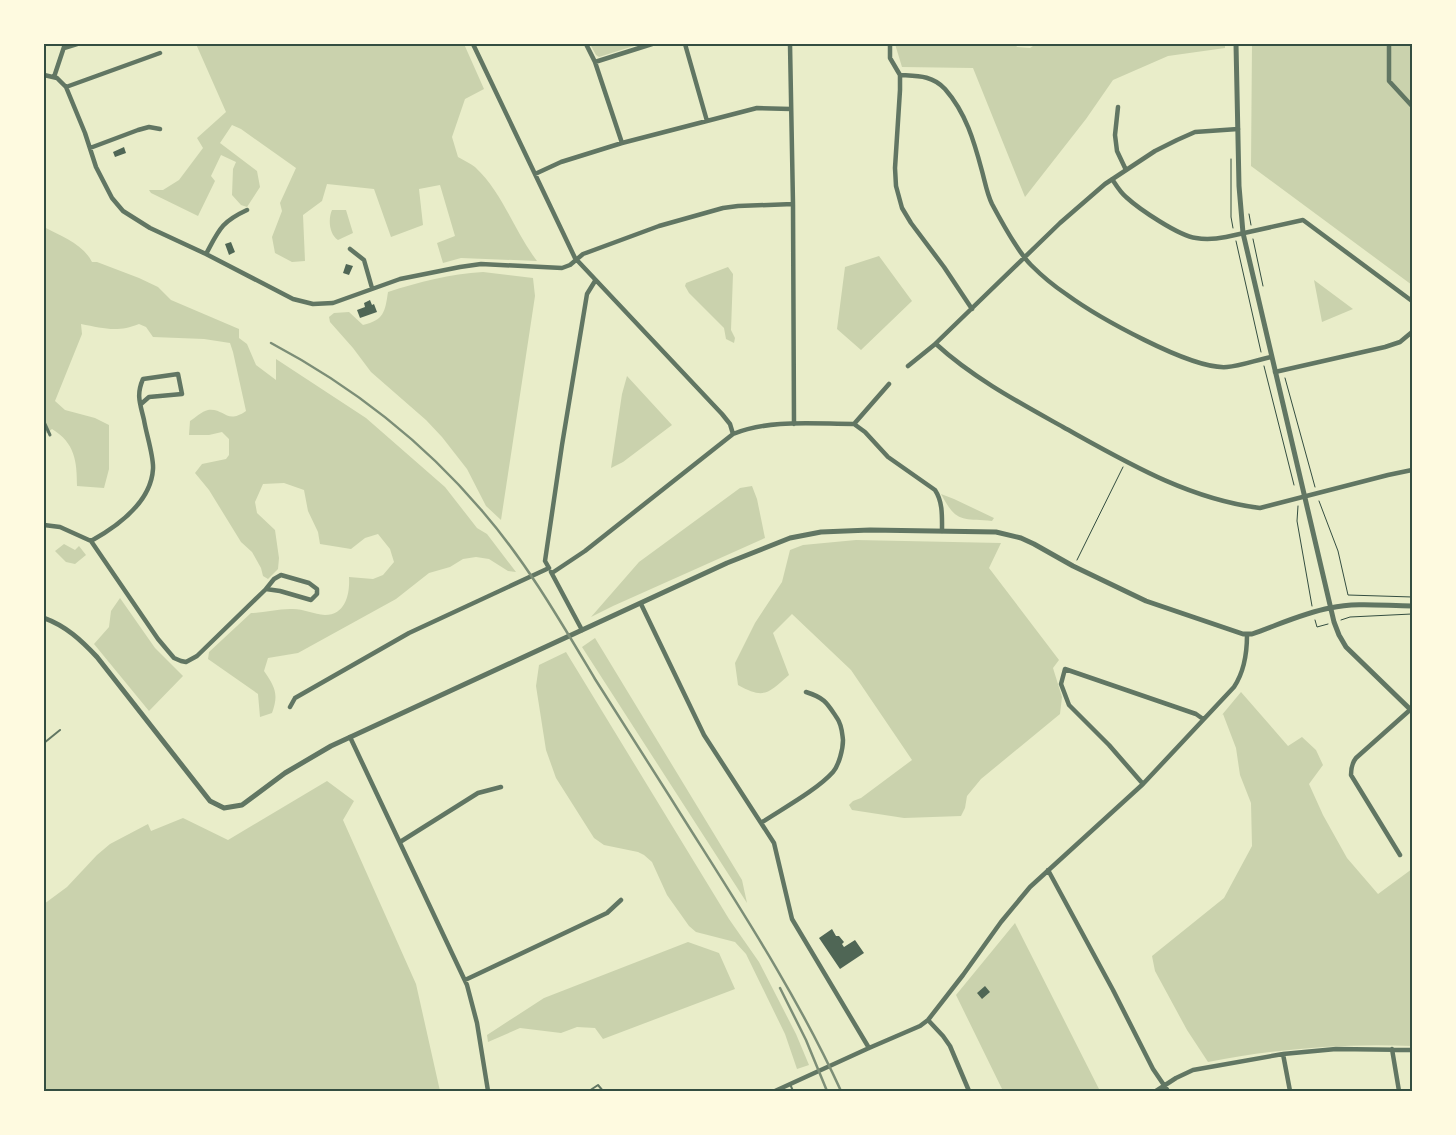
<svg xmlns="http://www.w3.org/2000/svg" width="1456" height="1135" font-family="Mulish,sans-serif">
  <rect width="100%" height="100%" fill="#e9edc9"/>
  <path fill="#cad2ad" d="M196,44h268l20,45 -19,10 -13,38 6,20c5,3 12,6 17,10 28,26 39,64 62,94l-76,-3 -18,5 -6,-20 18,-7 -15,-51 -21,4 4,36 -32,12 -17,-48 -47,-5 -5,17 -19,14 2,46 -13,1 -17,-9 -3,-16 10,-26 -2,-8 16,-35 -55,-39 -9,-4 -12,18 37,28 3,16 -13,20 -6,-2 -9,-10 1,-26 3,-7 -15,-7 -10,21 4,5 -17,35 -47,-23 -2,-3h14l16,-10 24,-32 -6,-10 29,-26z
    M590,44h50l-41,13 -3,-2z
    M895,44h85l2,1v-1h33l2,3 13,1 6,-4h189v4l-57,8 -55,24 -27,39 -61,78 -52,-129 -71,-1z
    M1252,44h160v241l-161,-119z
    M332,210h14l7,23 -15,7c-9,-6 -10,-21 -6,-30z
    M44,227c17,9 39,17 48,35h5l42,16 19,9 13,13 68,29v9l8,6 9,21 20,15v-21l90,59 79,69 32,41 10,6 29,38 -8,-1 -19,-12 -13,-2 -13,2 -13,8 -21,6 -33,26 -98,54 -30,5 -4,13c11,16 15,23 8,42l-12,4 -2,-23 -50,-35 1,-7 42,-39c13,0 26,-4 39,-4 12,-1 23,5 35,6 21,0 25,-22 24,-38l24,2 10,-4 11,-13 -4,-13 -12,-15 -13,4 -14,11 -31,-5 -2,-12 -10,-21 -4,-21 -20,-7 -21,1 -8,18 2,11 18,17 4,28 -1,11 -10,10 -5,-3 -2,-8 -9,-16 -11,-10 -32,-52 -14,-17 7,-9 24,-5 3,-4v-16l-7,-7 -13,3h-20l1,-14c5,-3 12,-10 18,-11 17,-2 18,15 38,1l-13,-59 -3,-9 -26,-4 -51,-2 -7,-10 -7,-3c-22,9 -36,4 -58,0l1,10 -27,67 10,9 30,8 14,7v44l-5,19 -27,-2c0,-25 -2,-43 -25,-57l-8,6z
    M879,256l33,45 -51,49 -24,-21 8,-62z
    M728,267l5,7 -2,56 4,8 -1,5 -8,-4 -2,-11 -35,-35 -4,-7 1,-3z
    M483,272l50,6 2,18 -34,224 -15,-14 -19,-37 -25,-32 -16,-17 -55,-48 -18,-24 -23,-26 -1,-5 5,-4 15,-1 14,13c21,-5 22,-13 25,-33 31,-10 62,-18 95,-20z
    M1314,280l39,29 -31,13z
    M627,376l45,49 -49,37 -12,6 11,-74z
    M752,486l5,13 8,39 -152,68 -22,11 48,-55 101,-74z
    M941,494l13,5 40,19 -2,3c-30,-3 -35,3 -51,-27z
    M856,540l145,3 -12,25 70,92 -6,8 9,29 -2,17 -79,65 -14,17 -2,12 -4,8 -57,2 -52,-8 -3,-5 4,-4 8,-3 51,-38 -61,-90 -59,-56 -19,19 16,42c-21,18 -24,25 -51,10l-3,-22 20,-40 27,-41 8,-32 13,-5z
    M64,544l11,6 4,-4 7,9 -11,9 -9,-2 -11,-11z
    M120,598l35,50 28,28 -34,35 -55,-67 15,-17 2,-16z
    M595,638l147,242 5,23 -165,-256z
    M566,652l163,267 30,43 37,72 13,31 -12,4 -12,-35 -39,-80 -11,-12 -39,-10 -7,-6 -22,-31 -15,-33 -8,-7 -6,-3 -34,-7 -10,-7 -38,-60 -10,-28 -10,-64 3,-21z
    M1241,692l47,54 14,-9 14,13 7,15 -14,19 14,31 24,43 31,36 34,-25v177c-69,-3 -136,3 -204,16l-21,-32 -32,-59 -3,-15 72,-58 28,-52 -1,-43 -11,-28 -4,-27 -13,-34 -2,2z
    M327,781l27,20 -11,19 73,164 24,107h-396v-187l23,-17 30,-32 13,-11 38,-20 3,7 32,-13 45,22z
    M1015,923l85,168h-97l-47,-96z
    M688,942l31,11 16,36 -132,50 -8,-11 -18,-1 -16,6 -41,-5 -32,14 -1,-7 57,-37z"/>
  <path fill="#4f6655" d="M124,147l2,6 -11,4 -2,-5z
    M231,242l4,10 -6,3 -4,-11z
    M346,264l7,2 -4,9 -6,-2z
    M370,300l2,5 2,-1 3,8 -17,6 -3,-8 8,-3 -1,-4z
    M832,929l4,7h3l5,6 -2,2 2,3 11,-7 9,13 -24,16 -21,-31z
    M985,986l5,6 -8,7 -5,-6z"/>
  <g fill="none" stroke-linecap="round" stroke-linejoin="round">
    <path stroke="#344e41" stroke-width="1" d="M1231,159v58l2,11
      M1249,214l2,11
      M1253,239l10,47
      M1236,241l25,111
      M1264,366l30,119
      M1285,378l30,109
      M1319,501l19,50 10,44 64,2
      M1298,506l-1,15 15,85
      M1077,560l46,-93
      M1315,620l2,7 11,-3
      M1341,620l9,-3 62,-3"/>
    <path stroke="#617663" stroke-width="2" d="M44,743l16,-13
      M790,1084l3,7
      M589,1091l9,-6 5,6"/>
    <path stroke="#617663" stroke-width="3" d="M44,422l6,13"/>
    <path stroke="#617663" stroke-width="4.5" d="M473,44l102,214 147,156 8,10 3,10
      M586,44l9,18 27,81
      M685,44l22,77
      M790,44l3,160 1,220
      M890,44v14l10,17v15l-5,78 1,18 6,22 9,15 33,44 28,42
      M1389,44v37l23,25
      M64,48l13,-4
      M595,62l57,-18
      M44,75l13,3 9,9 19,46 11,34 16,31 11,13 27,17 56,26 87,45 20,5 20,-1 67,-24 60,-12 21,-3 81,4 8,-3 13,-11 76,-28 64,-18 15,-2 55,-2
      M900,75c17,1 32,0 45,14 21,24 29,52 37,82 3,11 5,23 10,33 8,15 27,49 39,61 10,10 23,21 35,29 30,22 125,76 161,73 14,-1 29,-7 44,-10
      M54,77l11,-33
      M66,87l94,-34
      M1118,107l-3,28 2,16 9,19
      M90,148l48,-18 11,-3 11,2
      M535,174l26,-12 61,-19 135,-35 34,1
      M1112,179c4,6 8,13 14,18 13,12 53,39 70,41 10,2 20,1 30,-1l77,-17 109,81
      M350,249l14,11 8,28
      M206,254c13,-24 15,-32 41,-44
      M936,344c37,34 84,59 127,83 63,35 125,72 197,81l128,-33 24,-5
      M908,366l26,-21 126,-122 45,-39 50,-33 22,-11 18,-8 43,-3
      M1275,372l110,-25 15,-5 12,-10
      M854,424l35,-40
      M44,525l16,2 31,14 67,98 16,19 7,3 5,1 11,-6 69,-67 14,2 31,9 6,-6v-5l-8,-6 -28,-8 -7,4 -8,10
      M91,541c27,-15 60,-39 62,-72 1,-12 -7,-36 -9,-49 -4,-17 -8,-25 -1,-41l35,-5 4,20 -33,3 -8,7
      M551,572l31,58
      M552,573l33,-22 148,-117c37,-15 81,-10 121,-10l11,8 23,25 47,33c8,12 7,27 7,41
      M641,604l63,131 70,108 18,76 77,129
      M290,707l5,-9 114,-65 140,-65 -4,-7 17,-116 25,-151 8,-13
      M350,737l117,248 10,38 11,68
      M1143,784l-34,-39 -40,-40 -8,-21 4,-15 131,45 7,5
      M761,823c21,-14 56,-33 72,-51 6,-7 10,-23 10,-32 -1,-8 -1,-15 -6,-22 -10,-15 -12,-20 -31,-26
      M400,842l78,-49 23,-6
      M1400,855l-49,-80c0,-7 1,-12 5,-17l55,-49
      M1048,870l65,120 40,79 15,22
      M465,980l142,-67 14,-13
      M928,1020l15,16 7,10 19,45
      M1392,1049l7,42
      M1283,1054l7,37
      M775,1091l94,-43 51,-22 8,-6 35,-45 38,-53 29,-35 113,-103 91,-97c10,-15 13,-33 13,-52
      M1156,1091l20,-13 17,-8 90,-16 53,-5 76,1"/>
    <path stroke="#617663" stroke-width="5" d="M1236,44l3,142 4,47 91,389 5,13 7,12 66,64
      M44,618c22,8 37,22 53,39l113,144 14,7 18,-3 43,-32 46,-27 396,-183 63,-25 31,-6 49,-2 126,2 25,6 13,6 39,22 73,35 97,33h9c26,-9 51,-21 78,-26 27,-6 55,-2 82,-2"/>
    <path stroke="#7c8e77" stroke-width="2.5" d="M271,343c81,43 152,98 212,169 44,51 78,110 112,167 25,40 50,79 75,118 60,96 124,191 171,294
      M780,988l26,52 21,51"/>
  </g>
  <rect width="1456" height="1135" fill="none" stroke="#fefae0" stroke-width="90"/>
  <rect x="45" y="45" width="1366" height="1045" fill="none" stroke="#344e41" stroke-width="2"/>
</svg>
